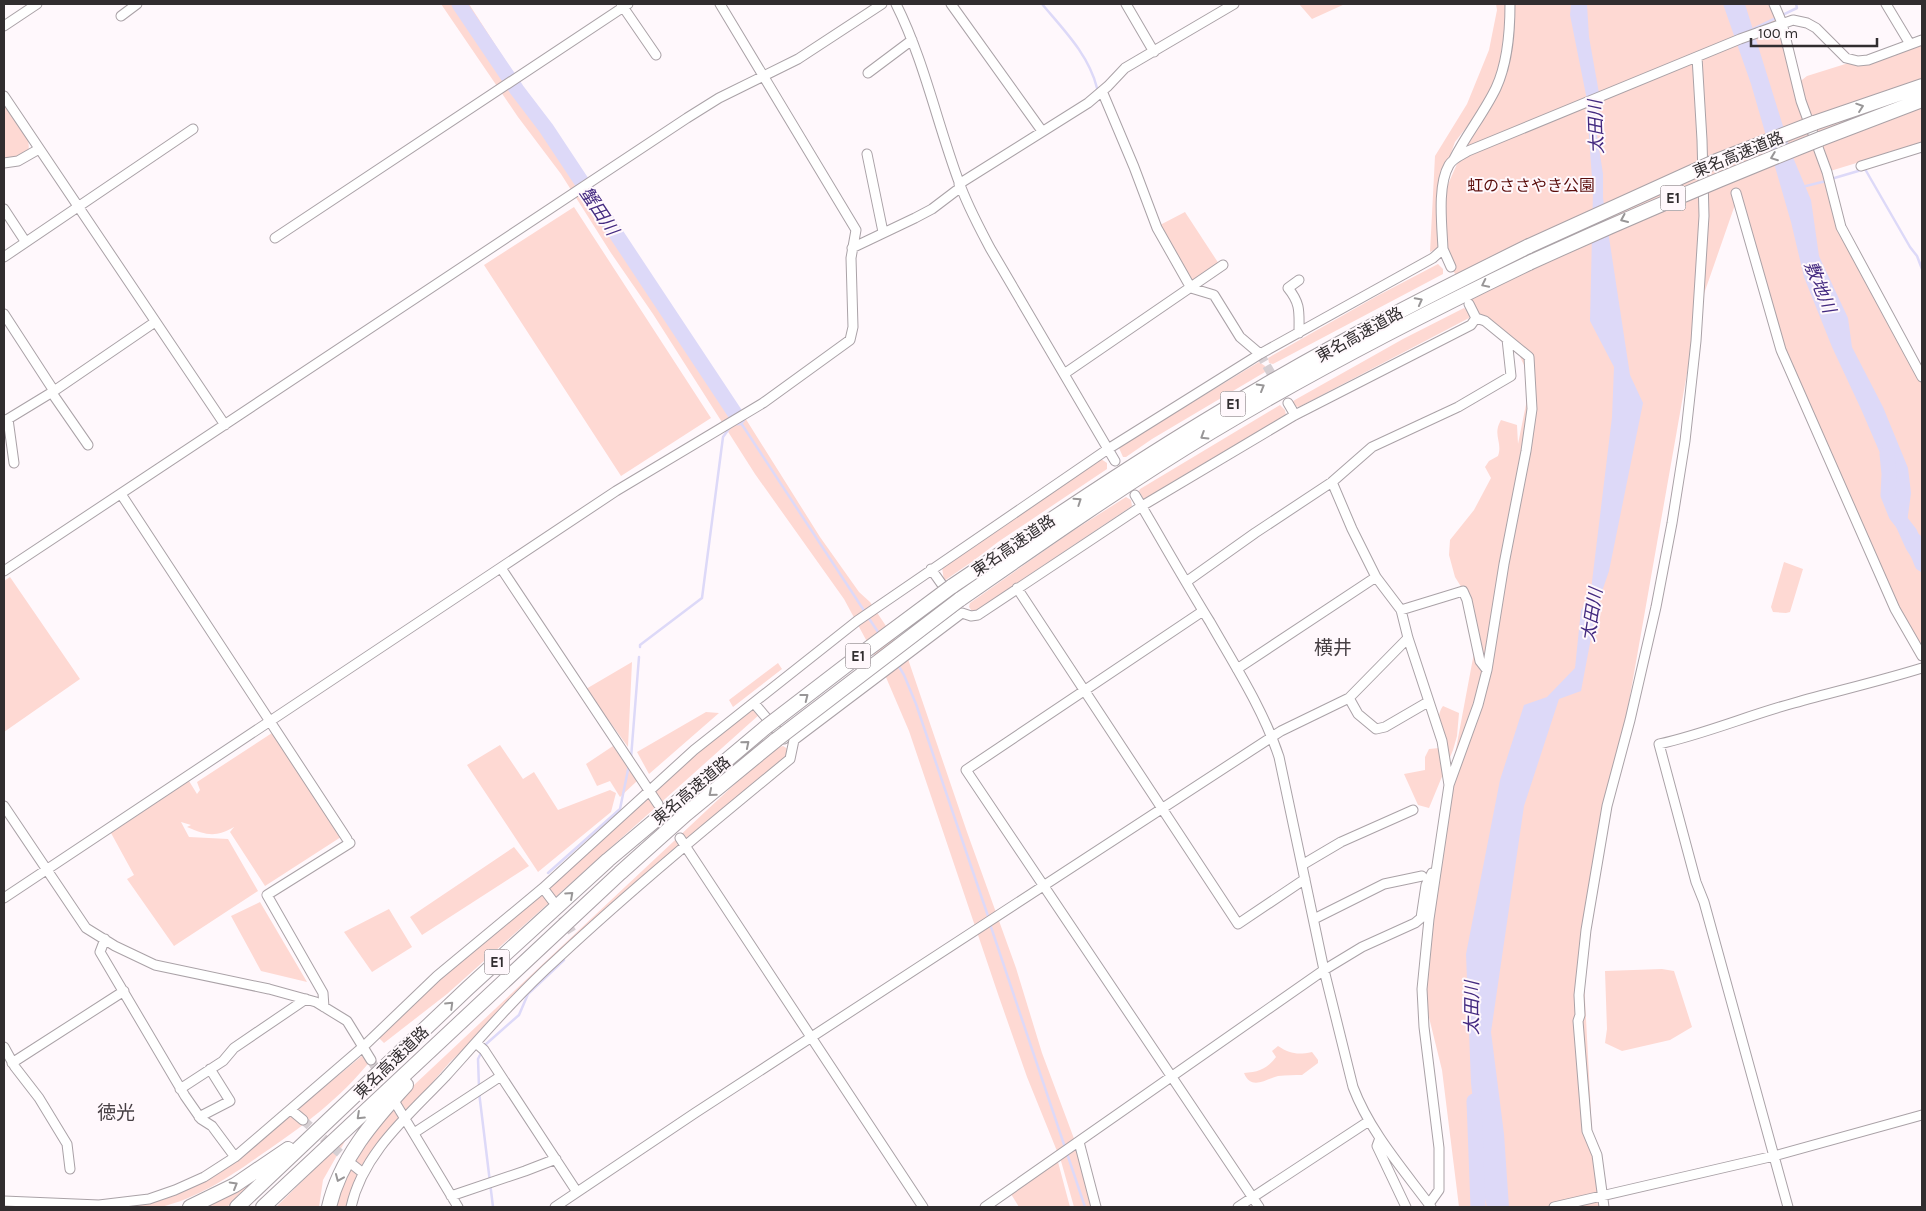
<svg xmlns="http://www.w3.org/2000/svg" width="1926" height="1211" font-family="Karla,'Noto Sans JP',sans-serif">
  <rect width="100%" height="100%" fill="#fff8fc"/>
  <path fill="#fed9d3" d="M441,4h28l58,90 210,311 83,132 39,55 11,10 38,57 59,173 49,136 26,85 34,91 16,63h-18l-13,-46 -34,-84 -28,-80 -90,-266 -24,-56 -41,-76 -89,-125 -102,-160 -42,-61 -50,-79 -43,-57z
    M1299,4h46l-33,15z
    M1496,4h12l-9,64 8,-20 8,-44h260l23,79 9,-7 115,-36v103l-95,29 -23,-66 28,103 52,97 38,78v274l-24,-44 -128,-299 -33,-116 -39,112 -115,651 10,189 13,56h-147l-17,-137 -20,-81 22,-176 32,-171 1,-24 -3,15 -4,-32 -15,-24 -6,-22 1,-15 24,-30 17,-32 -6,-11 4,-6 9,-5c5,-14 -6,-21 3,-36l16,5 1,19 13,-64 -16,-34 -39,-28 -31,-65 -3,-55 40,-91 -27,35 -17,47 -1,33 6,24 -13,6 5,-96 32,-52 22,-54 8,-40z
    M4,105c16,17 28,25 24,51l-24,5z
    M574,207l137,211 -90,58 -137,-211z
    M1185,212l34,52 -28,17 -31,-56z
    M1438,264l5,5v5l-170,90 -4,-1 -1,-5 109,-62z
    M1464,308l5,4v6l-170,89 -5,-1 -1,-5 110,-62z
    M1259,362l6,4v6l-113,67 -26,18h-3l-4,-9 1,-2z
    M1280,405l5,5 1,5 -114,67 -25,19 -3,-1 -5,-9 1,-2z
    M1101,459l6,4v6l-109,73 -25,19 -29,20 -2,-14z
    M1126,497l5,3 1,6 -109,73 -44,34 -7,-2 -3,-4 1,-4 98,-69z
    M1784,562l19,7 -13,43 -4,1 -13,-1 -2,-5z
    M10,577l70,102 -76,53v-151z
    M632,662l-4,85 -42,-58z
    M778,663l4,6 -49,38 -4,-7z
    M754,703l6,11 -313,280 -63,49 -6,-6 73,-69 66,-56z
    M1443,706l16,7 -2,23 -4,14 -24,58 -11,-3 -14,-31 21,-4v-13l4,-8 10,-1c-1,-11 -3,-34 4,-42z
    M706,712l13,1 -70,61 -12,-22z
    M272,733l69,104 -76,49 -35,-54 4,-5c-19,11 -28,8 -47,0l4,-2 -10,-3 8,15 39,2 30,52 -84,55 -47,-67 7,-4 -23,-42 78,-52 8,13 3,-4 -3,-8z
    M500,745l23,34 11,-7 24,38 52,-20 6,3 -5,19 -73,60 -71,-107z
    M613,746l24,35 -17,16 -10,-16 -13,5 -11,-22z
    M783,746l5,3 2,10 -201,171 -139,132 -44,51 -9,-12 374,-351z
    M514,847l15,19 -107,69 -12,-18z
    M260,902l47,80 -46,-11 -30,-55z
    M389,909l23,38 -40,25 -28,-40z
    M1662,969l12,2 18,56 -22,13 -48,11 -17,-8 2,-14 -2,-58z
    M1278,1046c12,8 20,9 34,6l6,8v3l-16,12c-8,0 -15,0 -24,1 -12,3 -27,15 -34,-3 15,-1 23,-4 32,-16l-4,-6z
    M363,1055l8,5c-30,38 -69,67 -109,94 -31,22 -64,44 -101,53 -13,3 -29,0 -42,0l44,-7 63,-32z
    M392,1100l14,18 -25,21 -24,35 -5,33h-23l15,-38z
    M348,1136l-25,44 -4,27h-43z
    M1058,1162l12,45h-51l-8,-13z
    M254,1183l-27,24h-25z"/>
  <path fill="#ddd9f8" d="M1571,4h16l2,33 10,56 -2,42 6,39v24l27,177 13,28 -34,168 -12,35 -16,85 -22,8 -35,107 -33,226 13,102 5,73h-22l-4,-17 -12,-107 -5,-129 34,-174 24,-75 23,-8 28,-29 6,-58 9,-12 22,-181 2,-50 -24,-46 3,-129 -7,-97 -16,-80z
    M1723,4h22l47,151 19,45 8,56 29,62 4,29 31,60 25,61 3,25 -4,30 15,14v37l-16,-25 -13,-29 3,-5 -8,-20 1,-21 -28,-65 -29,-62 -28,-70 -13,-55 -40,-138z"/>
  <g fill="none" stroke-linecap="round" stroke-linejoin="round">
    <path stroke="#ddd9f8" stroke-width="2.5" d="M1042,4c21,25 47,51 55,84
      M1751,30l46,-22 -1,-4
      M1831,179l34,-10 45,78 7,9 5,13
      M1802,187l24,-6
      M739,420l126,192
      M868,617l12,18
      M640,647v-2l62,-47 21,-161 8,-11
      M897,663l7,12 12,29 73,215
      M631,758l8,-101
      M548,873l72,-64 9,-44
      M990,924l95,283
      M479,1087l-1,-28 7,-14 34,-30 9,-21 36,-34
      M479,1092l14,115"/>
    <path stroke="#ddd9f8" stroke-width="15" d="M459,4l58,86 29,38 192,290
      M1887,454l2,20 -1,21 8,20 14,18 12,31
      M1474,1101l4,106"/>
    <path stroke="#d6cfd3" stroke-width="9" stroke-dasharray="9 4.5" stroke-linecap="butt" d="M1260,354l28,49
      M555,905l17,27
      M371,1060l19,33
      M303,1120l48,43"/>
    <defs>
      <path id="minor" d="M621,4l35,51
        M896,4c28,56 41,119 63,178 8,23 20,45 31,66l125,213
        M951,4l91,127
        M1126,4l28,48
        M1774,4l8,19 19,78 26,71 14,55 81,150
        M1886,4l24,40
        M121,16l16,-12
        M4,26l33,-22
        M868,73l44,-33
        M1102,91l32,76 23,61 34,60 23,7 26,42 20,17
        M4,96l221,329
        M867,154l16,78
        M1454,159c12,-24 30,-46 42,-71 12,-26 14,-56 14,-84
        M4,163l14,-2 21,-12
        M1861,166l61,-19
        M959,184l129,-81 20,-17 17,-18 109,-64
        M1736,193l45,157 114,259 27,47
        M4,209l21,32
        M275,238l353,-234
        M852,248l63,-30 17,-9 29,-22
        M1443,249l8,18
        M4,257l189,-128
        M1299,280l-11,8c13,16 11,24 11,45
        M4,314l50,77
        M1064,374l159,-109
        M52,393l36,52
        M1288,403l7,12
        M8,419l6,44
        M4,420l4,-1 46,-28 101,-69
        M1332,482l40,-35 86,-40 53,-31 -4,-37
        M121,494l226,345
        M1135,495c25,42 49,85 75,127 25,44 53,87 69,135l45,213 29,117c17,45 50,82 78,120
        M501,568l157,236
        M931,569l17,24
        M4,571l683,-453 32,-20 79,-39 84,-55
        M1186,582l69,-49 77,-51 20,47 24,48 25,33 7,28 34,103 7,44
        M1017,588l221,336 67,-45
        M1401,610l62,-19 4,9 13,61 7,9
        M1203,611l-237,159 293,437
        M1237,669l139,-92
        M1349,698l9,16 18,15 9,-2 43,-25
        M754,703l30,36
        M4,806l82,122 29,18 40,19 114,24 47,13 31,19 24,39
        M680,838l243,369
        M1302,865l39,-23 72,-32
        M543,888l9,12
        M4,898l612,-407 147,-88 87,-63 3,-13 -2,-69 5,-28 -136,-226
        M1314,919l70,-35 38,-8
        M105,939l-5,13 85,144 16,23 11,7 23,31
        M324,1007l-1,-14 -56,-98 83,-52
        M476,1043l8,7 93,142
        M4,1047l11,20 24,31 28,46 3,25
        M12,1063l112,-72
        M180,1089l43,-28 11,-13 72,-49
        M396,1104l62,103
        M291,1110l12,10
        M199,1117l31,-16 -20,-32
        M414,1133l87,-57
        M1380,1138l-3,8 29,61
        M1079,1142l17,65
        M353,1165l10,8
        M451,1196l74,-25 31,-12
        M4,1201l95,4 50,-6 26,-9 29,-13 31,-20 129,-111 73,-70 106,-88 151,-138 163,-129 251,-172 152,-95 173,-96 10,-9c-1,-24 -6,-63 6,-84 4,-7 13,-10 19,-14l272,-112 53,-19 14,3 9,5 30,30 12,3 10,-1 54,-20
        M1429,1204l10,-14v-42l-15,-121 -2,-38 7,-70 20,-134 29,-80 9,-35 17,-106 22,-113 6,-42 -3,-52 -44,-36 -9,-3 -7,-14
        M351,1207c12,-54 57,-91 94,-130 36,-40 72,-82 112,-118 75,-70 154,-135 233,-200l4,-19 168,-127 9,3 7,-1 164,-109 153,-91 176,-90 5,-7
        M555,1207l140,-94 586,-382 68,-33 59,-60
        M985,1207l339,-237 38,-23 53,-24 6,-5 5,-33 6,-12
        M1238,1207l131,-86
        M1554,1207l220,-51 148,-41
        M1604,1207l-7,-52 -10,-24 -9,-110 2,-6 -1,-20 7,-65 21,-124 23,-86 26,-113 16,-84 13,-82 11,-100 8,-125 -2,-76 -5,-83
        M1788,1207l-84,-305 -8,-20 -37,-138c46,-10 90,-29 135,-41 43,-12 86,-22 128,-35"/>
      <path id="highway" d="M1814,123l108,-37
        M1820,139l102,-39
        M951,587c101,-68 202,-137 308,-198 88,-52 179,-98 270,-143
        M959,600c83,-58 166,-116 252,-168 103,-62 210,-117 318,-169
        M190,1207l45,-22 53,-36
        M237,1207l231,-219 140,-128 158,-133
        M263,1207l357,-334 66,-59 90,-74
        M329,1207c11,-48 44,-86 77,-122"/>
    </defs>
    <use href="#minor" stroke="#aaa2a7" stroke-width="11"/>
    <use href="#highway" stroke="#aaa2a7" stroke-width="16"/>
    <use href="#minor" stroke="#fff" stroke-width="9"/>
    <use href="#highway" stroke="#fff" stroke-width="14"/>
    <defs>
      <path id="highway-bridge" d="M1529,246l185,-84 100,-39
        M1529,263c96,-44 193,-85 291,-124
        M766,727l95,-73 90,-67
        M776,740l183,-140"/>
    </defs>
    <use href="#highway-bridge" stroke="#aaa2a7" stroke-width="16" stroke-linecap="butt"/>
    <use href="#highway-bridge" stroke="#fff" stroke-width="14"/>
  </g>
  <defs><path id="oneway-chevron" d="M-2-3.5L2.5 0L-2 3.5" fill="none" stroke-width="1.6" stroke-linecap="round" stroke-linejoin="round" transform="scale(1.25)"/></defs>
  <g stroke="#989697">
    <use href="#oneway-chevron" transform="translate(1860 107) rotate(-19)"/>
    <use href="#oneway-chevron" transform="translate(1774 157) rotate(159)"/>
    <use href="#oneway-chevron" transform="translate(1624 219) rotate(156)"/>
    <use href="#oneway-chevron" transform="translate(1485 284) rotate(154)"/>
    <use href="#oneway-chevron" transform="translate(1419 301) rotate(-28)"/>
    <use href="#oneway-chevron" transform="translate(1261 387) rotate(-30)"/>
    <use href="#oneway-chevron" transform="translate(1204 436) rotate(148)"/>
    <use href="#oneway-chevron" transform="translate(1078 501) rotate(-34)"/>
    <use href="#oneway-chevron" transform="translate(805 697) rotate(-38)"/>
    <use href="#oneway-chevron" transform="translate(746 744) rotate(-40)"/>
    <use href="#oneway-chevron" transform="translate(712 793) rotate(140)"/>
    <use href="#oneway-chevron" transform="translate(570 895) rotate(-42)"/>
    <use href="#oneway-chevron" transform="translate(450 1005) rotate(-44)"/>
    <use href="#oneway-chevron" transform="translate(360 1116) rotate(137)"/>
    <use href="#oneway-chevron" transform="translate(339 1178) rotate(113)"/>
    <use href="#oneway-chevron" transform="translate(234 1185) rotate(-30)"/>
  </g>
  <g text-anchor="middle" stroke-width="4" stroke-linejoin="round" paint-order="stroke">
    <g fill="#fff8fc" stroke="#6f6a6c" stroke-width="1">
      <rect x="1660.5" y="185.5" width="25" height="25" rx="4"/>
      <rect x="1220.5" y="391.5" width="25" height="25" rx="4"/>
      <rect x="845.5" y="643.5" width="25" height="25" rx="4"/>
      <rect x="484.5" y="949.5" width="25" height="25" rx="4"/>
    </g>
    <g font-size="15" font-weight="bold" fill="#312d2f">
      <text x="1673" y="203">E1</text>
      <text x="1233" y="409">E1</text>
      <text x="858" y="661">E1</text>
      <text x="497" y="967">E1</text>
    </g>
    <g font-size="16" fill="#312d2f" stroke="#fff8fc">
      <text transform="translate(1738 154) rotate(-22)" y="6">東名高速道路</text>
      <text transform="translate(1359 334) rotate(-29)" y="6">東名高速道路</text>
      <text transform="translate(1013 545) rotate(-34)" y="6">東名高速道路</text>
      <text transform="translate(691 790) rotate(-40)" y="6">東名高速道路</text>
      <text transform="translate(391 1062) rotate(-44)" y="6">東名高速道路</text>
    </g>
    <g font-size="16" fill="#5b0e0c" stroke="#fff8fc">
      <text x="1531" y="191">虹のささやき公園</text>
    </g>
    <g font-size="18" font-style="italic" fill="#442a80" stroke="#fff8fc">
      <text transform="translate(1596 127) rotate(-92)" y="6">太田川</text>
      <text transform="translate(599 211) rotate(56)" y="6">蟹田川</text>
      <text transform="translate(1820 287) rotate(68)" y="6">敷地川</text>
      <text transform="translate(1592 615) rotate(-81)" y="6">太田川</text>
      <text transform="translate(1472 1008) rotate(-90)" y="6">太田川</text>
    </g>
    <g font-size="19" fill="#463f43" stroke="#fff8fc">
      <text x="1333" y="654">横井</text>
      <text x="116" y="1119">徳光</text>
    </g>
  </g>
  <rect width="1926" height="1211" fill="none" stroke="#312d2f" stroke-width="10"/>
  <path d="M1751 38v8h126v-8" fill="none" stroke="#312d2f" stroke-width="2.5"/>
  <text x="1758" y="38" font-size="15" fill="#312d2f" stroke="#fff8fc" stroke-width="4" paint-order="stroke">100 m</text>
</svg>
